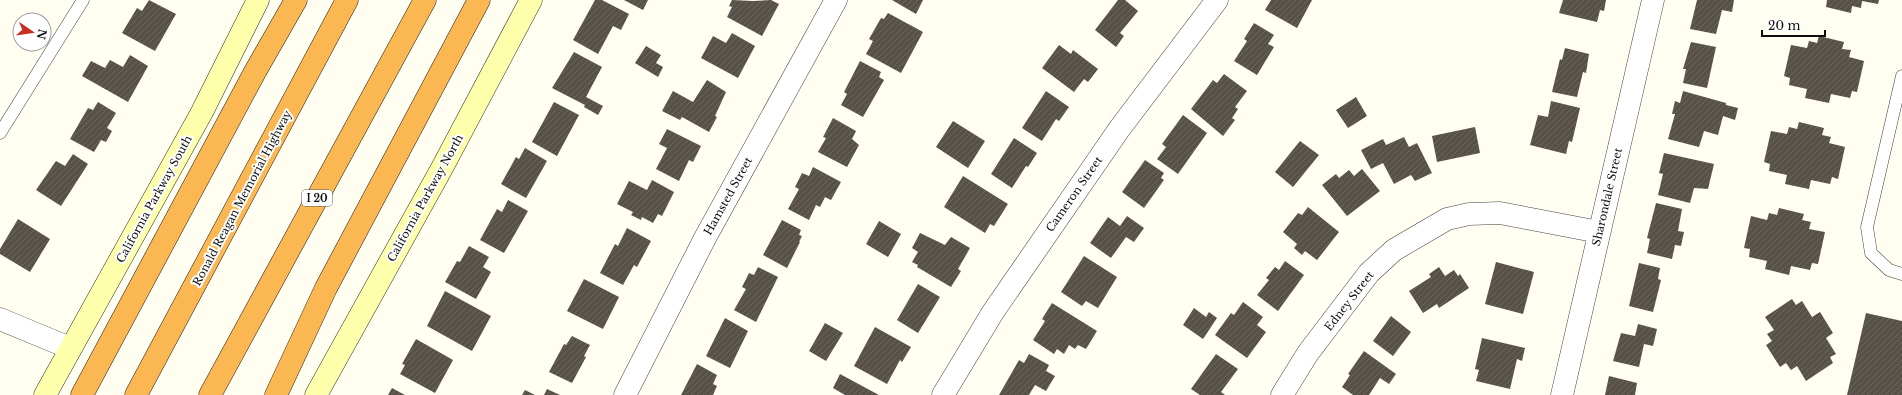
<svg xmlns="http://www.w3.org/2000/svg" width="1902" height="395" font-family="'Libre Baskerville',serif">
  <defs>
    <pattern id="building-hatch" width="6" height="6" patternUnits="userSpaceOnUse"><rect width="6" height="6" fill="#58514a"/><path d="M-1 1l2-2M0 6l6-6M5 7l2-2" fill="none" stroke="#6b6560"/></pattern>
  </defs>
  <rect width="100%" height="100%" fill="#fffef0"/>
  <path fill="url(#building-hatch)" d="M149,0l27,14 -21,37 -33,-18 15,-25 5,3z
    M595,0h7l27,14 -8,16 -8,-4 -15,28 -25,-14z
    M624,0h24l-5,10z
    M732,0l21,1 18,-1 8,4 -17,32 -35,-19 5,-10 -3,-1z
    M892,0h31l-7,14z
    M1118,0h7l13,11 -18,22 4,3 -8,11 -21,-17z
    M1271,0h41l-15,28 -32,-18z
    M1563,0h43l-2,11 -4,-1 -3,12 -38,-9z
    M1697,0h37l-2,12 -10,-2 -6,24 -26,-5z
    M1827,0h52l-1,4 -16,-3 -1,7 -9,-2 -1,7 -25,-6z
    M888,13l35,19 -22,41 -35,-19 7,-13 -4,-2 12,-21 3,1z
    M1254,23l20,12 -6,9 6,3 -17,28 -23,-14 13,-20 -3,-2z
    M732,33l23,13 -17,32 -37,-20 12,-22 13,7z
    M1819,36l25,6 -2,7 9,1 -2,7 15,4 -7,31 -5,-1 -2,7 -19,-4 -2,9 -24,-5 2,-9 -18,-4 1,-7 -6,-2 7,-31 16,3 2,-7 8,2z
    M1691,42l25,5 -9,41 -24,-5 3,-14h-3z
    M1059,45l12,9 2,-4 25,19 -10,13 -4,-3 -10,13 -32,-24z
    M646,46l15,9 -5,8 7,4 -5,10 -23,-14z
    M1565,48l24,6 -3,19 -3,-1 -6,25 -25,-5 8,-33 2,1z
    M574,52l28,15 -16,30 17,9 -5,9 -14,-8 1,-2 -33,-17z
    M130,55l18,11 -20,36 -46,-26 9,-15 14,7 5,-8 13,7z
    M860,61l21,11 -2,5 5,3 -21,37 -22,-12 6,-11 -3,-2z
    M1224,74l23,17 -12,16 3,2 -6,9 3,2 -12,16 -32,-27 22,-29 4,3z
    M707,80l19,12 -11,24 2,1 -8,15 -27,-15 -2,3 -18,-9 11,-20 20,11z
    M1046,91l23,16 -10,14 -3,-2 -14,22 -20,-13z
    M1683,91l43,12v2l12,3 -3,12 -12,-4 -5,19 -14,-4 -5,16 -31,-8 7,-25h-3l3,-13 5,2z
    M1356,97l11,19 -19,12 -12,-18z
    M1551,101l29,7 -8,34 -3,-1 -3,13 -36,-9 8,-30 10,2z
    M98,102l18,11 -9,15 5,3 -6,11 -5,-2 -7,12 -24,-13 18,-31 5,2z
    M554,102l25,13 -22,41 -25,-14z
    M1183,115l24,18 -29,41 -21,-15 9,-12 -4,-3z
    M833,118l23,13 -4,8 7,6 -12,22 -29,-15 8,-14 -3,-1z
    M953,121l32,20 -17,27 -32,-21z
    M1799,122l25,6 -2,7 9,2 -2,6 16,4 -7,32 -6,-2 -2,7 -19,-4 -2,9 -24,-5 2,-9 -18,-4 1,-7 -6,-2 7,-31 16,3 2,-7 8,2z
    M1475,127l5,26 -43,9 -5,-26z
    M667,129l34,17 -8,16 -4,-2 -10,21 -23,-12 11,-21 -8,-4z
    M1404,137l5,10 8,-4 15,30 -17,8 -4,-6 -17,9 -11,-21 -12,6 -10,-19 22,-11 3,6z
    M1014,138l23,15 -9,14 -2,-1 -14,22 -21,-14z
    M1300,141l19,14 -26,32 -18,-15z
    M525,148l22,13 -21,37 -25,-14 15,-27 3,2z
    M1664,153l50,11 -6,25 -14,-1 -4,15 -32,-8 5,-21 -4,-1z
    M73,154l15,10 -27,42 -25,-16 20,-29 9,5z
    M1145,160l19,13 -3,5 3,2 -20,28 -22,-16z
    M813,167l28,15 -10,18 -6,-3 -5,10 -4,-2 -7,15 -21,-11 11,-20 -4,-2 7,-14 7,3z
    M1362,169l18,22 -33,25 -25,-31 14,-11 3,4 10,-8 5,6z
    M963,176l45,28 -14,22 -4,-2 -5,9 -41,-26z
    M652,180l22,12 -12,24 -4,-2 -5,9 -11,-6 -1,3 -10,-5 2,-3 -16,-8 12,-23 18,9z
    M508,200l20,11 -24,42 -24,-13 17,-31 5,3z
    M1656,203l26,6 -4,22 6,1 -3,14 -6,-1 -3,14 -25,-6 3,-14 -3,-1z
    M1308,207l31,25 -22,28 -12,-9 -3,4 -8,-7 3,-4 -14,-12 15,-19 4,2z
    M1779,208l25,6 -2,6 9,2 -2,7 16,3 -7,32 -6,-1 -2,7 -19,-4 -2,9 -24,-6 2,-8 -18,-4 1,-8 -6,-1 7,-32 16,4 2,-7 8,2z
    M1127,216l17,12 -10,14 -8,-5 -15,21 -21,-15 18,-26 12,9z
    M18,219l32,20 -20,33 -30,-18v-5z
    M782,220l19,10 -2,5 3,1 -3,6h1l-13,26 -24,-13z
    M879,221l22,13 -13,23 -22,-13z
    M627,228l24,13 -14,26 -3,-2 -11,20 -23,-12 15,-29 3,2z
    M920,233l25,12 6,-8 19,11 -12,21 3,2 -10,16 -34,-20 1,-2 -6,-3 6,-10 -6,-4z
    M469,246l20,11 -6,10 8,5 -15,27 -31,-17 12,-21 3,1z
    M1084,256l33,21 -19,31 -12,-7 -4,5 -21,-14z
    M1285,261l19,14 -26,36 -21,-16 12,-15 -3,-2 9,-11 4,3z
    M1496,262l38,10 -11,42 -38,-10z
    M1639,263l21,5 -2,11 3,1 -8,32 -24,-6z
    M758,267l20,10 -22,45 -22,-12 12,-21 -4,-2 7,-14 5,2z
    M1439,267l6,9 9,-6 4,6 2,-2 9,14 -30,20 -2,-4 -14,9 -14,-22 22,-14 -2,-3z
    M584,279l35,18 -16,32 -36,-18z
    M918,284l22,13 -22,36 -21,-13z
    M445,291l46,25 -19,35 -45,-25z
    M1792,299l4,6 6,-4 10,16 8,-5 13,21 -7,5 10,16 -6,3 3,6 -27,18 -9,-15 -6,4 -5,-7 -6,4 -14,-22 6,-4 -5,-7 7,-4 -9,-13z
    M1243,302l20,15 -6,8 9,7 -19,26 -32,-23 16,-22 3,2z
    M1052,303l45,28 -11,18 -8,-4 -3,4 -6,-4 -5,9 -7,-5 -3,5 -21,-14 12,-19 -3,-2z
    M1194,308l12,9 3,-5 8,6 -14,21 -20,-14z
    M1866,313l36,8v74h-55z
    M1391,316l20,16 -18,24 -20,-15z
    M725,318l23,13 -18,37 -24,-12z
    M825,323l18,10 -17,28 -17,-10z
    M1638,324l19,5 -4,17 -9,-2 -5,23 -26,-6 8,-28 14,3z
    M875,327l36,20 -9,15 -2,-2 -13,24 -33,-18z
    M572,336l18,9 -6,11 2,1 -14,26 -23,-11 15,-28 2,1z
    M1482,338l43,10 -3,13 -5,-2 -7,30 -34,-8 3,-11 -4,-1z
    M416,339l37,21 -18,33 -35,-19 5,-9 -3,-1z
    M1364,351l32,23 -7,10 -9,-6 -11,17h-16l-11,-8 8,-12 -2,-1z
    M1029,354l20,11 -3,6 9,5 -9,15 -11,-6 -6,10h-30l20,-35 5,3z
    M1216,354l22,15 -17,23 4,3h-25l-9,-6z
    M697,364l20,11 -4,9 4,2 -4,9h-32z
    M840,374l39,21h-34l-12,-7z
    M1609,376l28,7 -2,12h-30z
    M392,388l13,7h-17z
    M547,389l13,6h-16z
    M525,390l10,5h-13z"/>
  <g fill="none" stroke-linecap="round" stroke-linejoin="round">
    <defs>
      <path id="service" d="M1902,76l-35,151 4,26 18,17 13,4
        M0,133l83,-133"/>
      <path id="minor" d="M0,319l70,29
        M625,395l80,-157 131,-238
        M943,395l50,-83 127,-184 97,-128
        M1282,395l26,-42 61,-80 25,-23 53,-31 22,-5 31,-1 99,19
        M1562,395l91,-395"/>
      <path id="secondary" d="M45,395l157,-283 56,-112
        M316,395l126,-227 89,-168"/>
      <path id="motorway" d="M82,395l174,-325 40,-70
        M136,395l211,-395
        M210,395l215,-395
        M276,395l50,-107 153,-288"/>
    </defs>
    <use href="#service" stroke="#414141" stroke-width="13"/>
    <use href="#minor" stroke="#414141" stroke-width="23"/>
    <use href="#secondary" stroke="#303030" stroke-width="23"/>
    <use href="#motorway" stroke="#1f1f1f" stroke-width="23"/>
    <use href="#service" stroke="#fff" stroke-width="12"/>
    <use href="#minor" stroke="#fff" stroke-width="22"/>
    <use href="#secondary" stroke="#fdffab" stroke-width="22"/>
    <use href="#motorway" stroke="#fab752" stroke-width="22"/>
  </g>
  <g text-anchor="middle" stroke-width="4" stroke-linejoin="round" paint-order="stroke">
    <rect fill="#fff" stroke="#565656" stroke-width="1" x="302" y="190" width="30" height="16" rx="3"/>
    <g font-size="10" font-weight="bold" fill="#0e0e0e">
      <text x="317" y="202">I 20</text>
    </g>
    <g font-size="11" fill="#0e0e0e" stroke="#fff">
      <text transform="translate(1074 194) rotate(-55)" y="4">Cameron Street</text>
      <text transform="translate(728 196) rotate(-61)" y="4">Hamsted Street</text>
      <text transform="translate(1607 197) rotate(-77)" y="4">Sharondale Street</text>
      <text transform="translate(242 198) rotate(-62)" y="4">Ronald Reagan Memorial Highway</text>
      <text transform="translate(425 198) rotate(-61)" y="4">California Parkway North</text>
      <text transform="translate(154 199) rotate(-61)" y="4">California Parkway South</text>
      <text transform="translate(1349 301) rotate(-52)" y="4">Edney Street</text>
    </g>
  </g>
  <g transform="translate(32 32) rotate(103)"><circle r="19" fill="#ffffff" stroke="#9f9f9f"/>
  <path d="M0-3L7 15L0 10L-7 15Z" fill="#c52f20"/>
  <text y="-6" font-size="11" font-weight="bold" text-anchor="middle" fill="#0e0e0e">N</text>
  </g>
  <path d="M1762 30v6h63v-6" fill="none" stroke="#0e0e0e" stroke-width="2"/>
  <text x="1768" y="30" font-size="12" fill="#0e0e0e" stroke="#ffffff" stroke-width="3" paint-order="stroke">20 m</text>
</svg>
